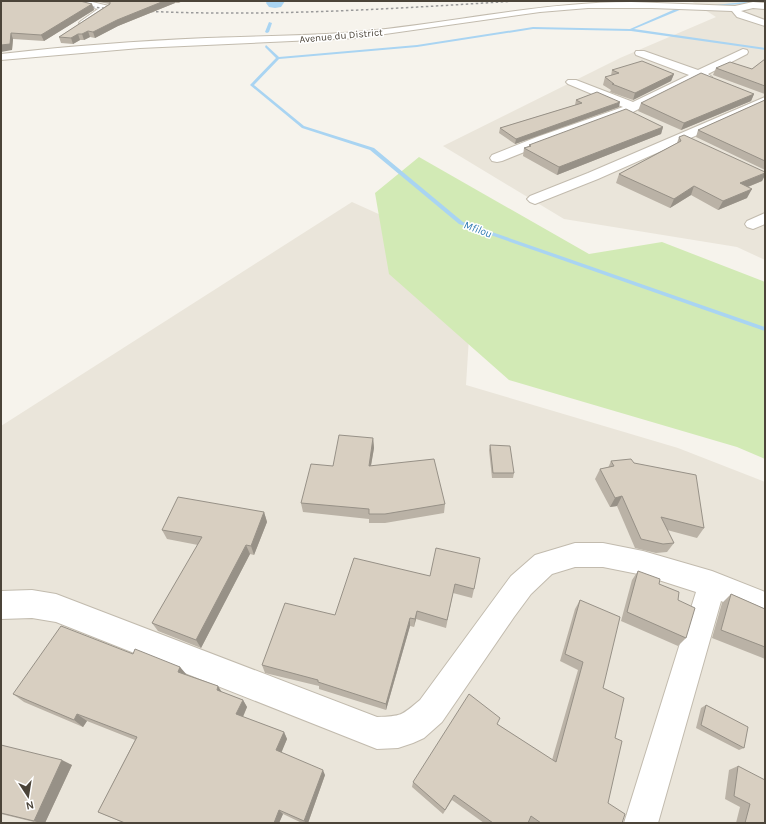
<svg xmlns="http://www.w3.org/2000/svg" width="766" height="824" font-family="Karla,sans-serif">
  <rect width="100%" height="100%" fill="#f6f3ec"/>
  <path fill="#eae5da" d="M691,1h74v259l-28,-13 -173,-28 -121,-73 177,-88 96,-41z
    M352,202l122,55 -8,128 212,63 87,34v341h-764v-397z"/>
  <path fill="#d2eab5" d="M419,157l170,97 73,-12 103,40v177l-28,-12 -228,-67 -120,-106 -14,-81z"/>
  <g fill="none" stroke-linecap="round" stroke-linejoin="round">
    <path fill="#a9d4f2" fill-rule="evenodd" d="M755,1l10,1 -60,5 -1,-1z
      M687,6l1,2 -6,1 -48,20 131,19v2l-134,-19 -98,-2 -116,18 -138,12 -25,26 50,41 70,22 89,74 302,105v4l-306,-107 -89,-74 -68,-22 -52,-43 26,-27 -11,-11 1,-2 13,12 138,-12 116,-18 97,2 50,-22z
      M269,22l3,1 -3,9 -2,1 -2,-1z"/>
    <path fill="#a9d4f2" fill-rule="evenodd" d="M267,1h18l-4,6 -6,1 -6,-1 -3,-4z"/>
    <defs>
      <path id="minor" d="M71,1h17l21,5 2,2 -24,17 -3,1 -5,-3 2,-2 17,-12 -25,-6z
        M631,2l104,4 18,-4 12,1v6l-12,-1 -12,3 24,9v6l-28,-9 -5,-6 -80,-3h-64l-48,4 -183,26 -217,10 -139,12v-6c68,-8 137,-13 206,-16 50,-2 99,-2 149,-6 92,-8 182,-30 275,-30z
        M743,49l4,1 1,2 -1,2 -39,20 4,3 -2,2 -4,1 -7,-2 -70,36 -82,29 -45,18 -5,1 -5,-1 -2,-3 2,-3 45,-18 86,-30 -55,-23 -2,-2 2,-2h8l57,22 56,-27 -53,-20 -1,-2 1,-2h8l54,19z
        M765,97v8l-167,74 -58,23 -5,2 -5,-2 -3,-3 3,-3 58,-23z
        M765,213v11l-12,5 -6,-2 -2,-3 2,-3z
        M575,543h28l40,8 69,20 53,21v28l-44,-19 -63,222h-34l72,-231 -53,-17 -40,-8h-28l-23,7 -21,20 -17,23 -72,105 -18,16 -11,5 -15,5 -21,1 -321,-127 -24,-4 -31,1v-28l31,-1 24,4 321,123c25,-1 24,-1 43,-17l91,-124 24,-21z"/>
    </defs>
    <use href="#minor" stroke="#c2bbae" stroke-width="2"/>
    <use href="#minor" fill="#fff" fill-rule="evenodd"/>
    <path stroke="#9a9a9a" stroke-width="1.5" stroke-dasharray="2.5 2.5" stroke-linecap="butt" d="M82,6l31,3
      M141,11c125,6 250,-2 375,-10"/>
  </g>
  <path fill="#bab2a6" d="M1,1l91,3 2,6 -50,31 -31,-2 -1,11z
    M94,1h88l-3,2h-4l-57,23 -23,12 -5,-1 -6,3h-4l-7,4 -12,-1 -2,-6 50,-33z
    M765,59v35l-52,-19 3,-7 36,1z
    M612,70l62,4 -3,7 -38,19 -23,-8 1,-2 -8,-5 2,-8 6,-1z
    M754,94l-3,7 -70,29 -43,-19 3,-8z
    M576,100l43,7 -104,37 -16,-11 1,-5 75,-23z
    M765,100v70l-69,-33 2,-7z
    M663,127l-2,7 -104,41 -34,-19 1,-8 5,-2v-1z
    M679,137l86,35v3l-3,6 -14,6 -1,11 -29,12 -27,-15 -21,13 -54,-25 3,-9 58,-31z
    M373,438l1,10 -3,18 74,38 -1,9 -59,10h-16v-4l-66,-7 -2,-9 32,-37z
    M490,445l24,28 -1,5h-21l-3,-28z
    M611,461l23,2 70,65 -7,10 -30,-8 7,13 -7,9 -11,1 -21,-5 -18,-42 -7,1 -15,-28 5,-10 8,-1z
    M264,512l3,10 -13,33 -4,-1 -49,94 -43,-17 -6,-8 46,-78 -31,-6 -5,-9z
    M638,571l21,13 19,16 8,38 -8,8 -57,-25 11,-41z
    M430,576l44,13 -2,9 -19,-5 -7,35 -30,-9 -2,8 -4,-1 -24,84 -67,-21v-3l-54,-13 -3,-8 73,-50z
    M731,594l34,15v50l-53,-21 10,-35z
    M580,600l23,88 12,50 -7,65 14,20h-91l-2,-1 -1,1h-44l-32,-23 -9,14 -31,-27 1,-5 84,-58 55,36 26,-90 -18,-9 15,-52z
    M133,654l47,13 6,8 36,17 21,8 4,7 -4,10 41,15 3,7 -6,13 44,23 -17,48h-6l-19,-9 -4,9h-155l-26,-11 37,-72 -48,-19 -4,6 -59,-25 -11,-8z
    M706,705l38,43 -5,2 -43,-22 5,-20z
    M1,745l71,20 -27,58h-7l-37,-9z
    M738,766l27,57h-29l4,-16 -15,-8 4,-29z"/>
  <path fill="#979187" d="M164,1h11v2l-57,23 -23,12 -2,-6 24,-12z
    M92,4l2,6 -50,31 -3,-6z
    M88,31l2,6 -6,3 -2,-6z
    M11,33l2,6 -1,11 -11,2v-7z
    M78,34l2,6 -7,4 -2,-6z
    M674,74l-3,7 -38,19 2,-7z
    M754,94l-3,7 -70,29 3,-7z
    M620,102l-1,5 -104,37 1,-5z
    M663,127l-2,7 -104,41 2,-8z
    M765,173v2l-3,6 -27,11 5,-9z
    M694,186l-3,9 -21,13 4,-9z
    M752,189l-5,9 -29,12 5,-9z
    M373,438l1,10 -5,28v-10z
    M622,496l-5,10 -7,1 5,-9z
    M264,512l3,10 -13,33 -3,-9z
    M246,545l4,9 -49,94 -5,-8z
    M417,611l-1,8 -2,8 1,-8z
    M410,618v8l-24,84v-6z
    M180,667l7,8 -9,-3z
    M218,686l5,8 -6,-4z
    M243,700l4,7 -6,14 -5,-7z
    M77,714l10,7 -4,6 -9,-7z
    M284,732l3,7 -7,17 -4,-6z
    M62,760l10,5 -27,58h-5l-6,-2z
    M323,770l2,5 -17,48h-2l-2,-2z
    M279,810l4,4 -4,9h-5z"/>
  <path fill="#d8cfc1" stroke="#979187" d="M1,1h79l12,3 -51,31 -30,-2 -1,11 -9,1z
    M110,1h54l-47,19 -24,12 -5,-1 -6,3h-4l-7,4 -12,-1 51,-33z
    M765,59v27l-49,-18 14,-6 22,7z
    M642,61l32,13 -39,19 -23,-9h2l-9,-7 14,-4 -7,-3z
    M701,73l53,21 -70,29 -43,-20z
    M597,92l23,10 -104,37 -16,-11 82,-25 -6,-3z
    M765,100v61l-67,-31z
    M626,109l37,18 -104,40 -35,-19 7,-2 -2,-1z
    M684,135l81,37v1l-25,10 12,6 -29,12 -29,-15 -20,13 -55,-25 62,-33 -2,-4z
    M339,435l34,3 -4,28 65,-7 11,45 -60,10h-16v-5l-68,-6 10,-39 22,2z
    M490,445l20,1 4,27h-21z
    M631,459l3,4 62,12 8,53 -43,-11 13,26 -11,1 -22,-5 -19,-43 -7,2 -15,-29 14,-3 -3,-5z
    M178,497l86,15 -13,34 -5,-1 -50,95 -44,-17 50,-86 -40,-7z
    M436,548l44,10 -6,31 -19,-5 -8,36 -30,-9 -2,8 -5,-1 -24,86 -68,-22v-2l-56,-15 23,-62 50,12 19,-57 76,18z
    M638,571l22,8 -1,5 20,8 -1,8 17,8 -9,30 -59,-26z
    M731,594l34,15v38l-44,-17z
    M580,600l40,17 -17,71 21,10 -9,40 7,3 -14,62 17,11 -3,9h-81l-10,-7 -3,7h-35l-39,-28 -9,15 -32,-28 56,-88 31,24 -3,6 59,38 27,-100 -18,-8z
    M61,626l72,28 2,-5 45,18 -2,5 40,14 -1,4 26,10 -7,14 48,18 -8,18 47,20 -19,51 -25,-11 -5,13h-149l-27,-11 39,-75 -60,-23 -3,6 -61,-26z
    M706,705l42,22 -4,21 -43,-23z
    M1,745l61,15 -28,61 -33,-8z
    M738,766l27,14v43h-20l5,-19 -16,-8z"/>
  <g text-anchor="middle" stroke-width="3" stroke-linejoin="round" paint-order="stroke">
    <g font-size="10" fill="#4b4439" stroke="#fff">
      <text transform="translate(341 35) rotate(-5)" y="4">Avenue du District</text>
    </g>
    <g font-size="11" font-style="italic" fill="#2e7ab2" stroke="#fff">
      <text transform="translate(478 229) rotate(20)" y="4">Mfilou</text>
    </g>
  </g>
  <rect width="766" height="824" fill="none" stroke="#4b4439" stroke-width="4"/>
  <g transform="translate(28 796) rotate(168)" stroke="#ffffff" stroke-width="3" paint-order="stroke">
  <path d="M0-3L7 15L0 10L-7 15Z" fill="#4b4439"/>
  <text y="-6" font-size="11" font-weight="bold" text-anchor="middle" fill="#4b4439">N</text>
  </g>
</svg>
